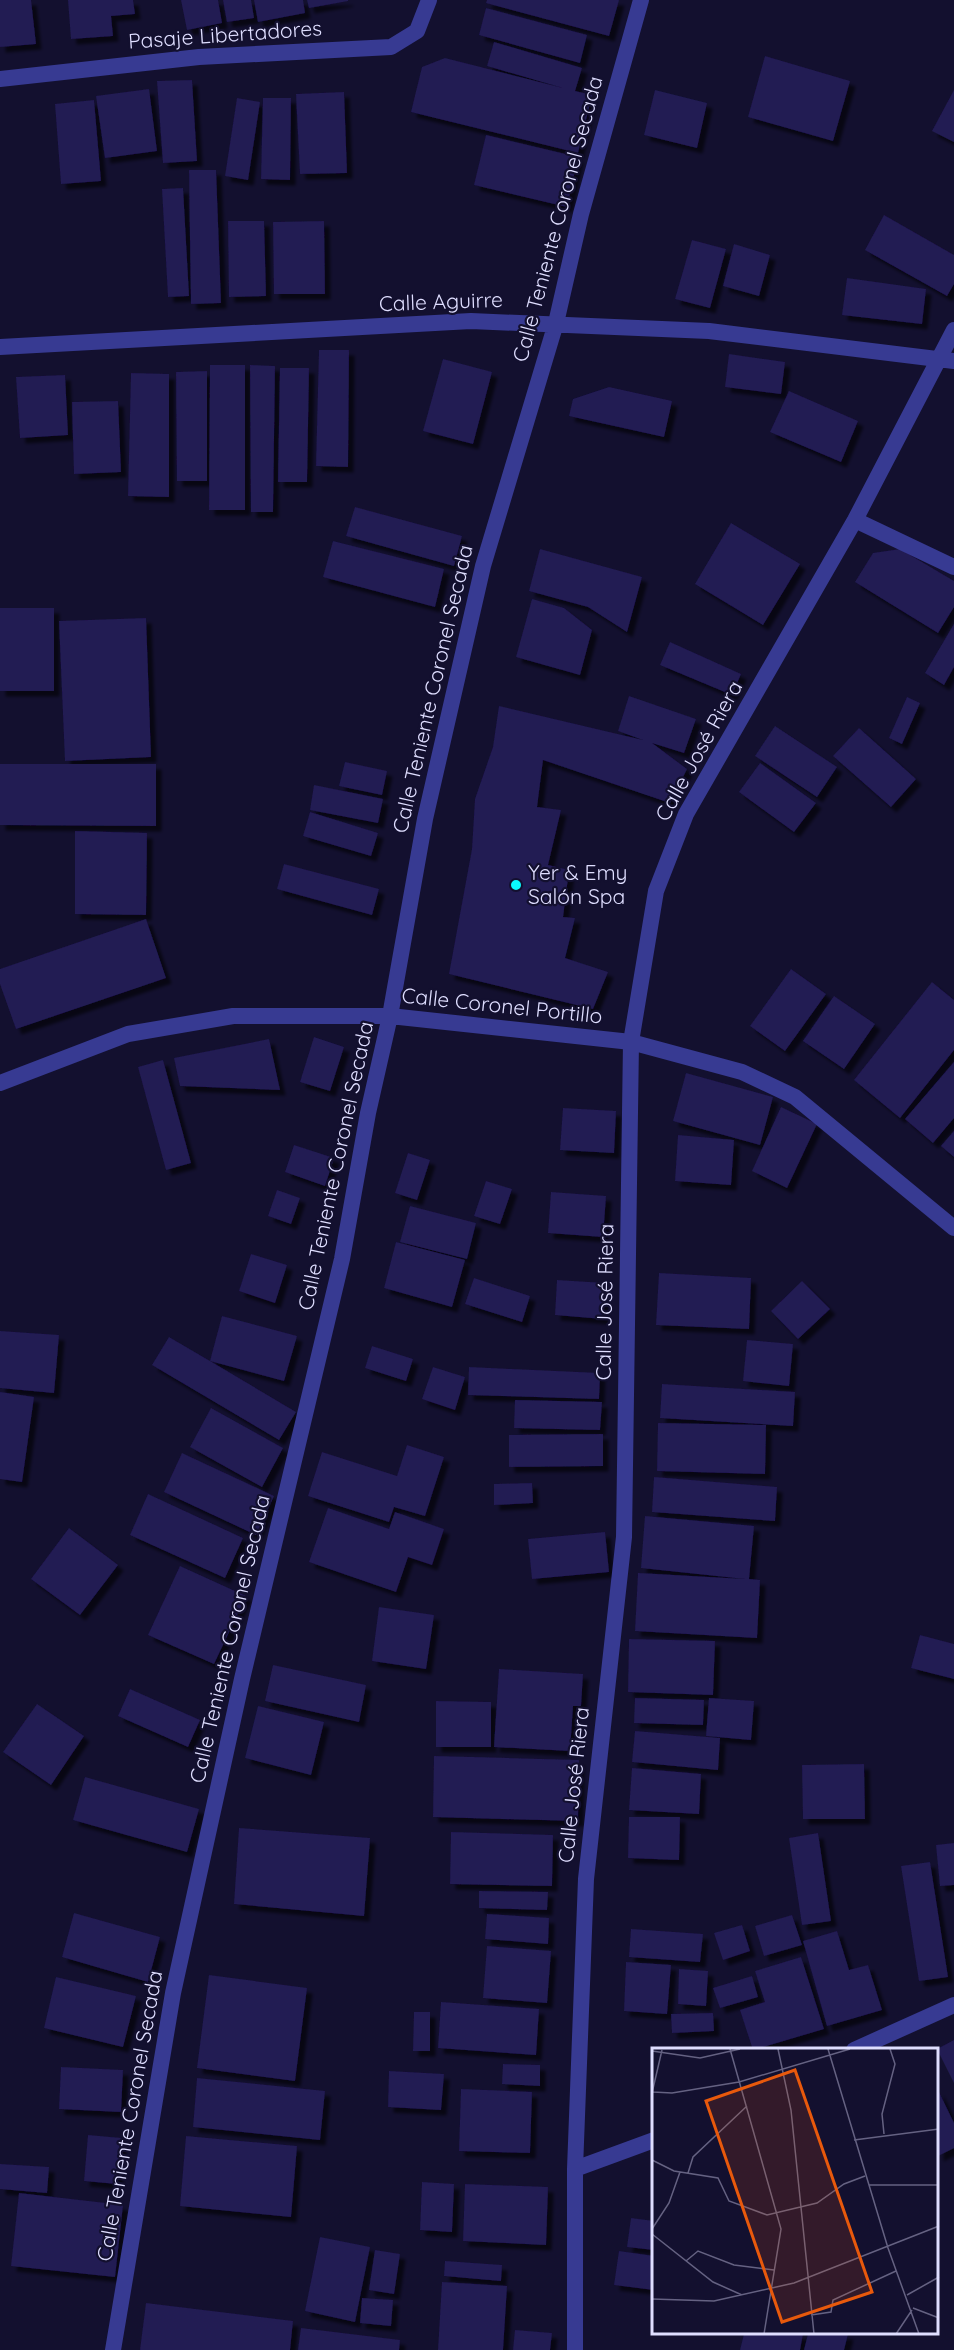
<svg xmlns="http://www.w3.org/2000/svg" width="954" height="2350" font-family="Quicksand,sans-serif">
  <defs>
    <filter id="shadow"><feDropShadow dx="5.5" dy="5.5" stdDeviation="1.5" flood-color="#0009"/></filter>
  </defs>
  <rect width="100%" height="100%" fill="#13102f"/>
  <path fill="#211a52" filter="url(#shadow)" d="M0,0h31l5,44 -36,3z
    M68,0h65l2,14 -24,2 2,20 -42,3z
    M181,0h37l4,23 -35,7z
    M223,0h28l3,18 -27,4z
    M254,0h49l2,13 -47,9z
    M307,0h41v1l-39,7z
    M487,0h132l-10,36 -123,-33z
    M486,8l101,27 -7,28 -101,-28z
    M494,42l88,26 -7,23 17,4 -14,58 -167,-41 11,-45 23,-9 118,30 -76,-22z
    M765,56l85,25 -17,60 -85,-24z
    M192,80l5,81 -34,2 -6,-82z
    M149,89l8,62 -52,7 -9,-62z
    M655,90l52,13 -10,45 -53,-13z
    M954,90v52l-22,-11z
    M344,92l3,81 -47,1 -4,-80z
    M237,98l23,4 -12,78 -23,-4z
    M263,98h28l-1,82 -29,-1z
    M94,100l7,81 -40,3 -6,-80z
    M486,135l92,22 -11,50 -93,-22z
    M189,170h27l5,133 -30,1z
    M183,188l6,108 -21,1 -6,-108z
    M884,215l70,40v29l-7,12 -82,-46z
    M228,221h36l2,75 -37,1z
    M324,221l1,73h-51l-1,-72z
    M692,240l34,9 -16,59 -35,-9z
    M734,244l36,11 -11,41 -36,-10z
    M847,278l79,11 -4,35 -80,-9z
    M319,350h30l-1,117 -32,-1z
    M729,354l56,8 -4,32 -56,-7z
    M443,359l49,13 -19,72 -50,-13z
    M210,365h35v145h-36z
    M250,365l25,1 -2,146h-22z
    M280,368h29l-2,114h-29z
    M207,371v110h-30l-1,-109z
    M131,373l38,1v123l-41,-1z
    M65,375l3,60 -48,3 -4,-61z
    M609,387l63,14 -8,36 -95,-21 4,-17z
    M789,391l69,30 -17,41 -71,-30z
    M118,401l3,71 -47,2 -2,-72z
    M355,507l107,29 -8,30 -108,-30z
    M731,523l69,41 -37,61 -68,-41z
    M333,541l111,28 -9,38 -112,-30z
    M540,549l102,28 -15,55 -39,-25 -59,-16z
    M900,549l54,32v26l-16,26 -83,-51 18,-29z
    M532,599l32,9 28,22 -12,45 -64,-18z
    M0,608h54v83h-54z
    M146,618l5,139 -86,4 -6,-140z
    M954,624v43l-10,18 -19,-12z
    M670,642l71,32 -9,21 -72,-30z
    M629,696l67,23 -12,34 -32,-10 35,26 -17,34 -127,-43 -6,47 24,3 -13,55 21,5 -6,47 12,1 -10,40 43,14 -15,37 -144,-35 23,-125 3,-50 18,-52 6,-41 144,34 -25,-9z
    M907,697l13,6 -18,41 -13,-6z
    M775,726l62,41 -20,30 -62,-41z
    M859,728l57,51 -25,28 -58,-51z
    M345,762l42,9 -5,24 -43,-9z
    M760,763l56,40 -22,29 -55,-40z
    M0,764h156v62l-156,-1z
    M314,785l69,14 -5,24 -68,-13z
    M310,812l68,21 -7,23 -68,-20z
    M75,831l72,2 -1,82 -71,-1z
    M284,864l95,25 -7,26 -95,-26z
    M146,919l20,59 -150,51 -16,-45v-15z
    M791,969l35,25 -41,57 -35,-25z
    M932,982l22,18v50l-54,68 -46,-38z
    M834,996l41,28 -31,45 -41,-28z
    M314,1037l30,10 -14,44 -30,-9z
    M269,1039l11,51 -100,-4 -6,-28z
    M163,1060l28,103 -25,7 -28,-103z
    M954,1062v56l-21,25 -28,-24z
    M686,1073l87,24 -13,48 -87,-24z
    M781,1107l36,17 -30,64 -35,-17z
    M563,1108l53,3 -2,42 -54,-3z
    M954,1131v26l-13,-11z
    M678,1135l56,5 -3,45 -56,-4z
    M294,1145l40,13 -9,28 -40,-14z
    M408,1153l22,7 -13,40 -22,-7z
    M486,1181l26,8 -12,35 -26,-8z
    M277,1190l23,8 -9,26 -23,-8z
    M551,1192l55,4 -3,41 -55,-4z
    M410,1206l66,17 -9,36 -67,-17z
    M396,1242l69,18 -13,47 -68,-19z
    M251,1254l36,11 -12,38 -36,-12z
    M659,1273l92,5 -2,51 -93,-4z
    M474,1278l56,18 -8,26 -57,-18z
    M557,1280l48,3 -2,36 -48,-4z
    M802,1281l28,28 -32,30 -27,-28z
    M222,1316l75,20 -13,45 -74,-20 86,51 -17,28 -127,-75 17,-28 41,24z
    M0,1331l59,4 -5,58 -54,-5z
    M747,1340l46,4 -4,42 -46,-5z
    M372,1346l41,13 -7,22 -41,-13z
    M433,1367l32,10 -10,33 -33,-11z
    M469,1367l131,6 -1,26 -131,-4z
    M662,1384l133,8 -2,34 -133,-8z
    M0,1392l34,5 -12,85 -22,-3z
    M515,1400l87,2 -2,28 -86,-2z
    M211,1408l72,40 -21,39 -72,-40z
    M658,1423l108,2 -1,49 -108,-3z
    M603,1434v32l-94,1v-32z
    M407,1445l37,12 -19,59 -31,-9 -5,15 -81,-26 14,-44 75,24z
    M182,1453l92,43 -18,39 -92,-43z
    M654,1477l123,10 -2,34 -123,-9z
    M532,1483l1,20 -39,2v-21z
    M148,1494l95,44 -18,40 -95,-43z
    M328,1508l61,21 6,-17 49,17 -12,36 -24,-8 -12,35 -87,-30z
    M645,1516l109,10 -5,53 11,1 -3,58 -122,-7 3,-58 107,6 -104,-11z
    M69,1528l49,37 -38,50 -49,-36z
    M605,1532l4,40 -77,7 -4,-40z
    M180,1566l66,30 -32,68 -66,-29z
    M379,1607l55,8 -8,54 -54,-8z
    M920,1635l34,9v35l-43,-11z
    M629,1639l86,2 -2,54 -85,-3z
    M273,1665l93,20 -7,37 -94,-21z
    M499,1669l84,5 -2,32h-8l-3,45 -76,-4z
    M130,1689l70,31 -12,27 -70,-31z
    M635,1698l69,2 -1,25 -69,-2z
    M709,1698l45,3 -3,39 -45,-4z
    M436,1701l55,1v45h-55z
    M37,1704l47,32 -33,49 -48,-33z
    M258,1706l66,16 -13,53 -66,-17z
    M635,1731l85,7 -2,32 -86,-8z
    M434,1756l145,4 -1,61 -145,-4z
    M864,1764l1,55h-62l-1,-54z
    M632,1768l69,6 -2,40 -70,-4z
    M85,1777l114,32 -12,43 -114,-32z
    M629,1817h51l-1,43 -51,-2z
    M239,1828l131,10 -6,78 -130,-12z
    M451,1832l102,3 -1,51 -102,-2z
    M818,1833l13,88 -29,4 -13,-87z
    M954,1843v42l-14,1 -4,-41z
    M930,1862l18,115 -29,4 -18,-115z
    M479,1891l69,1 -1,18 -68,-2z
    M74,1913l86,24 -12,45 -86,-25z
    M487,1914l62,4 -1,26 -63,-5z
    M792,1915l10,30 -38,11 -9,-30z
    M742,1925l8,26 -27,9 -9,-27z
    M631,1929l72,5 -3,28 -71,-5z
    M837,1931l12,39 19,-5 14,45 -55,16 -24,-85z
    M487,1946l64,5 -4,52 -64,-5z
    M801,1957l23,72 -71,21 -13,-40 25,-8 -10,-31z
    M626,1962l45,3 -4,49 -43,-3z
    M679,1969l29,2 -2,35 -28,-2z
    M209,1975l98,13 -12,93 -98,-13z
    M752,1976l6,21 -38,11 -7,-20z
    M56,1977l80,19 -13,51 -79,-19z
    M441,2002l98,7 -3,46 -98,-7z
    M414,2012h16v39h-17z
    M713,2013l1,18 -42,2 -1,-19z
    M954,2040v43l-17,-34z
    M503,2064l37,1v21l-38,-2z
    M61,2067l62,3 -2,42 -62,-3z
    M389,2071l55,3 -3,36 -53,-3z
    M197,2078l128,13 -5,49 -127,-13z
    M461,2089l71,3 -2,61 -71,-2z
    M938,2090l16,33v25l-16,8z
    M88,2135l34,3 -5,46 -33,-3z
    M186,2136l111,10 -6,71 -111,-11z
    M0,2164l49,3 -2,26 -47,-4z
    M422,2182l32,2 -2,48 -32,-2z
    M465,2184l83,3 -2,58 -83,-4z
    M19,2193l104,12 -8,72 -104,-11z
    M631,2218l23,3v29l-27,-3z
    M320,2237l50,10 -15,75 -50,-11z
    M375,2250l25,4 -6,40 -25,-4z
    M619,2251l35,5v34l-40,-5z
    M445,2261l57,4 -1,16 -57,-5z
    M442,2282l65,4 -4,64h-65z
    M362,2298l31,2 -2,26 -31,-3z
    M146,2303l147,18 -3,29h-150z
    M301,2328l99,12 -1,10h-101z
    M515,2330l37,3 -2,17h-37z
    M744,2334h59l-3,16h-60z
    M808,2334h40l-4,16h-40z"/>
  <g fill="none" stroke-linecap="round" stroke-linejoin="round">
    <path stroke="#373a92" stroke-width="16" d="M0,79l199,-22 192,-10 26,-16 12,-31
      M0,347l471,-26 238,10 245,30
      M855,520l99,47
      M0,1083l128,-49 105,-18h157l241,26 111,30 53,25 159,131
      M854,2050l100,-45
      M575,2169l79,-29
      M113,2350l60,-357 69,-314 100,-420 26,-146 22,-97 35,-197 58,-253 73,-243 25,-109 60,-214
      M575,2350v-181l11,-290 38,-342 7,-495 25,-151 30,-77 169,-294 99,-190"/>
  </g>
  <circle fill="#0af9ff" stroke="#13102f" stroke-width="2" cx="516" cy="885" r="6"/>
  <g text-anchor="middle" stroke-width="4.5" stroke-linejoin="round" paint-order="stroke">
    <g font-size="21" fill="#dfdeff" stroke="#13102f">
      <text transform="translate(225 35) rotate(-4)" y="7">Pasaje Libertadores</text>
      <text transform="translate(558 219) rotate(-75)" y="7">Calle Teniente Coronel Secada</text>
      <text transform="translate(441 302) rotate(-2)" y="7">Calle Aguirre</text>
      <text transform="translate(433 689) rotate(-77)" y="7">Calle Teniente Coronel Secada</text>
      <text transform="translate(699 751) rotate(-61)" y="7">Calle José Riera</text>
      <text transform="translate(502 1006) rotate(6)" y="7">Calle Coronel Portillo</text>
      <text transform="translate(336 1166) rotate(-78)" y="7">Calle Teniente Coronel Secada</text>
      <text transform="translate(605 1302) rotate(-89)" y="7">Calle José Riera</text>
      <text transform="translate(230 1639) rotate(-77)" y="7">Calle Teniente Coronel Secada</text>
      <text transform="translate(574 1785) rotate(-84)" y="7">Calle José Riera</text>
      <text transform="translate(130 2116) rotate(-80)" y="7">Calle Teniente Coronel Secada</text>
    </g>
    <g font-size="21" fill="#dfdeff" stroke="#13102f" text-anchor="start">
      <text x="528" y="880">Yer &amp; Emy<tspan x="528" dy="24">Salón Spa</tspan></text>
    </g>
  </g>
  <g transform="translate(652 2048)">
    <rect width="286" height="286" fill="#13102f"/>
    <path fill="none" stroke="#656282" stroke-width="1.5" d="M78,1l51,180 -17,105M126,1l13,61 23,224M176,1l60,199 31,86M0,3l48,7 40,-9M1,44l19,1 67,-11 111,-33M0,45l10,-43M232,86l-2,-20 13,-50 -5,-15M202,92l85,-11M0,112l22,11 44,7 11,23 38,14 50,-12 27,-19 21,-8M36,125l5,-16 54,-51M217,137h70M0,181l17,-26 11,-31M0,186l61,48 29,13M34,213l12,-10 36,14 40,5M255,247l32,-18M0,251l62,2 80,-18 145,-57M261,260l26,10M159,267l20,-3 2,-12 63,-29M244,286l16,-24"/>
    <path fill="#e8590c" fill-opacity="0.15" stroke="#e8590c" stroke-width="3" d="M143,22l77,222 -90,30 -76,-221z"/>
    <rect width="286" height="286" fill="none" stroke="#dfdeff" stroke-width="3"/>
  </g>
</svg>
